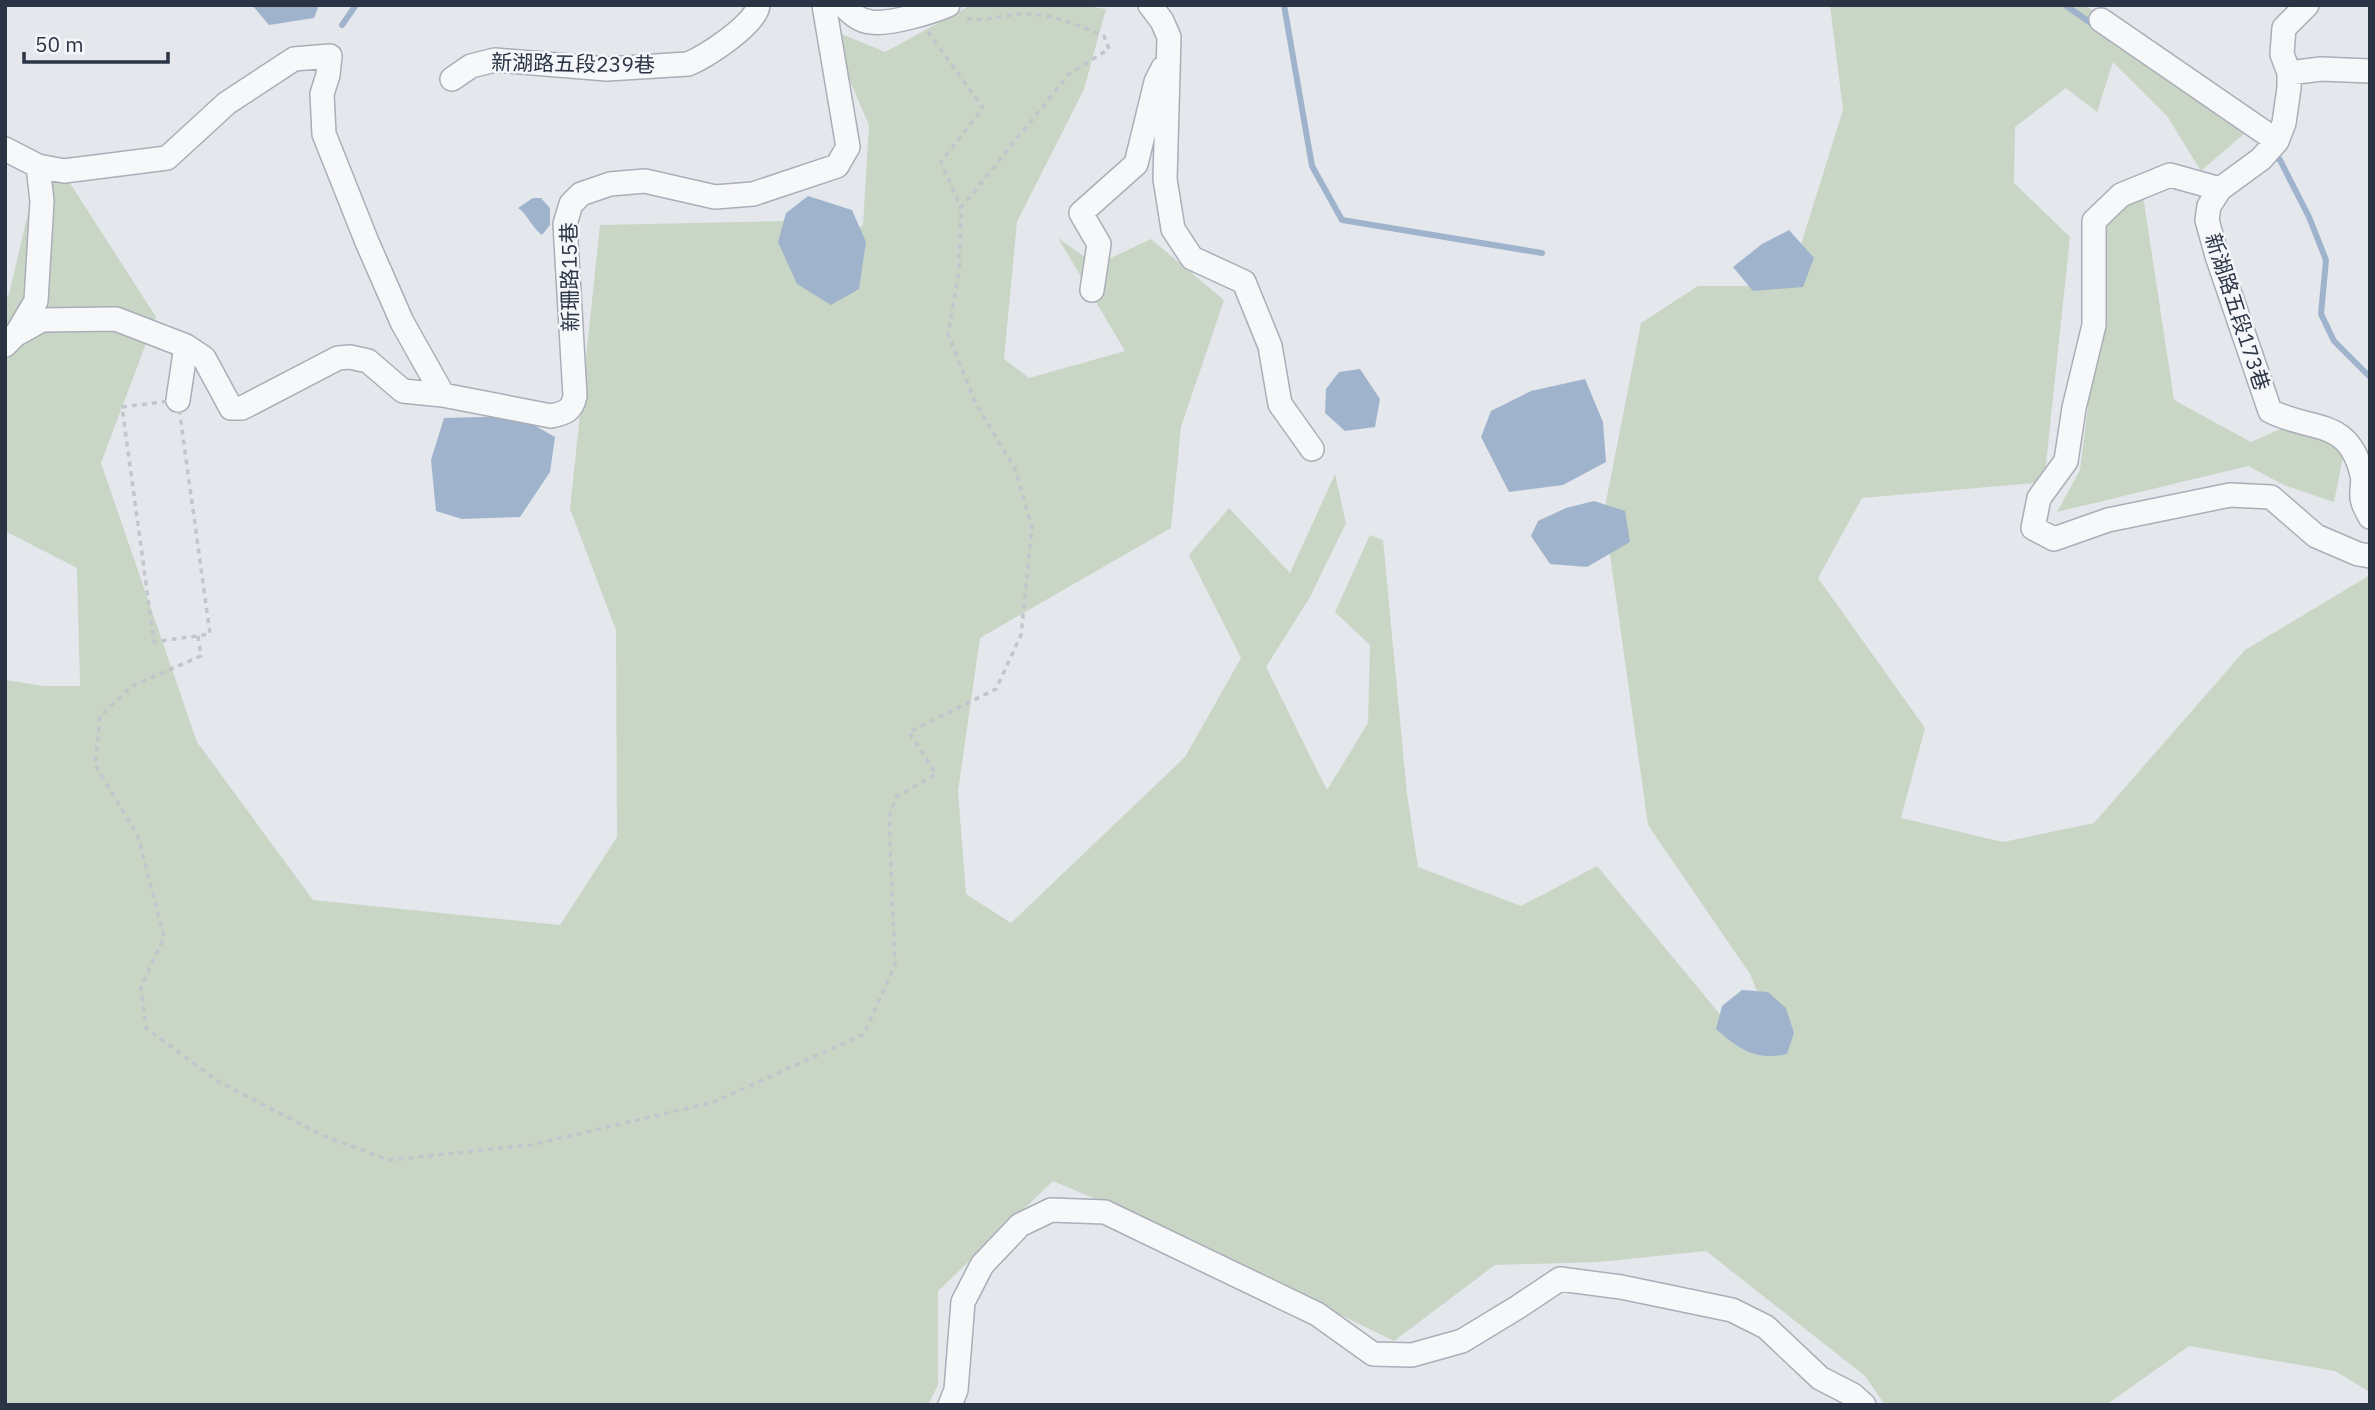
<svg xmlns="http://www.w3.org/2000/svg" width="2375" height="1410" font-family="'IBM Plex Sans','Noto Sans TC',sans-serif">
  <rect width="100%" height="100%" fill="#e4e7ec"/>
  <path fill="#c9d6c5" d="M971,5h107l28,4 -22,80 -67,133 -13,137 25,19 96,-27 -67,-113 38,27 55,-26 73,61 -43,127 -10,101 -191,110 -22,153 8,103 45,29 174,-166 56,-99 -52,-103 40,-47 61,65 45,-99 11,49 -36,74 -44,70 61,123 41,-67 2,-78 -35,-33 35,-77 13,5 24,254 11,73 103,39 76,-40 141,170 36,-3 -24,-59 -102,-149 -44,-313 37,-189 57,-37h90l55,-176 -13,-105h255l168,121 -52,45 -34,-55 -54,-54 -16,50 -31,-24 -51,39 -1,56 56,54 -26,245 -182,16 -44,80 107,150 -24,90 102,24 91,-19 151,-173 125,-75v817l-35,-21 -146,-25 -83,59h-221l-20,-29 -159,-125 -107,11 -104,3 -101,76 -241,-118 -100,-42 -115,110v94l-10,20h-923v-725l39,6h36l-3,-118 -72,-37v-233l4,-4 28,-119 31,5 88,137 -55,146 96,279 116,158 247,25 57,-88 -1,-207 -46,-121 30,-284 185,-4 37,38 41,-34 6,-100 -42,-97 58,24z
    M2143,196l31,204 77,42 64,-28 29,38 -10,50 -50,-17 -36,-19 -191,46 23,-42 18,-145 8,-89 -11,-19z"/>
  <path fill="#9fb4cc" d="M252,5h67l-5,13 -45,7z
    M808,196l44,14 14,32 -7,47 -28,16 -34,-21 -19,-42 8,-29z
    M533,198h8l9,10v17l-8,10c-11,-8 -15,-22 -24,-27z
    M1789,230l25,28 -11,29 -50,4 -20,-24 29,-23z
    M1360,369l20,30 -5,28 -30,4 -20,-18 1,-24 13,-17z
    M1585,379l18,43 3,40 -43,23 -54,7 -28,-55 10,-26 40,-20z
    M518,416l37,21 -5,35 -30,45 -58,2 -26,-8 -5,-51 13,-42z
    M1594,501l31,10 5,31 -43,25 -37,-3 -19,-28 7,-15 28,-13z
    M1742,990l26,2 18,16 8,25 -7,21c-32,7 -48,-5 -71,-25l6,-23z"/>
  <g fill="none" stroke-linecap="round" stroke-linejoin="round">
    <path stroke="#9fb4cc" stroke-width="6" d="M1284,5l28,161 30,54 200,33
      M2065,5l30,21
      M342,25l14,-20
      M2272,153l8,7 29,57 17,43 -5,54 13,27 36,36"/>
    <defs>
      <path id="minor" d="M843,5c9,9 16,16 28,17 18,3 61,-10 77,-17
        M1150,5l12,16 7,16 -4,142 8,50 19,29 52,24 26,64 10,58 32,45
        M2307,5l-23,23 -2,26 7,19v15l-5,35 -7,18 -16,18 -41,30 -11,17 -2,14 10,36 53,155c41,21 79,6 92,64 2,7 -1,15 0,22 0,7 5,14 8,20
        M2101,20l176,121
        M2289,73l32,-4 49,2
        M452,79l19,-13 24,-6 112,9 81,-5c17,-7 69,-40 70,-59
        M5,149l33,17 26,5 103,-13 60,-55 67,-44 36,-3 -2,19 -6,19 2,40 43,108 35,80 41,73
        M2220,189l-50,-14 -49,20 -27,26v104l-20,83 -8,53 -27,37 -6,30 21,11 54,-19 122,-25 41,2 45,39 42,18 12,2
        M1092,290l7,-46 -18,-31 55,-49 20,-82 7,-14
        M17,333l19,-32 6,-100 -4,-35
        M5,345l10,-10 27,-15 74,-1 70,27 -8,54
        M186,346l18,12 27,50h11l96,-50 12,-1 18,4 35,30 40,4 108,21c14,-3 21,-5 24,-20l-10,-172 6,-20 10,-10 29,-10 35,-3 70,16 38,-3 84,-28 11,-19 -24,-142
        M950,1405l6,-15 7,-88 19,-37 38,-40 31,-15 54,2 212,102 56,40 39,1 50,-14 56,-34 42,-28 61,8 111,23 34,17 54,51 33,17 11,10"/>
    </defs>
    <use href="#minor" stroke="#a9aeb7" stroke-width="26"/>
    <path stroke="#c2c5cb" stroke-width="3.5" stroke-dasharray="5 5" stroke-linecap="butt" d="M928,32l55,76 -42,54 20,46
      M178,400l32,234 -56,8 -32,-235z
      M198,636l3,20 -69,30 -32,30 -5,49 43,71 26,101 -23,50 5,41 73,54 105,54 65,24 142,-15 183,-43 150,-68 31,-69 -6,-147 7,-21 40,-23 -27,-42 87,-43 25,-54 11,-108 -17,-58 -40,-67 -27,-68 11,-62 2,-64 108,-134 40,-25 -5,-13c-24,-10 -48,-21 -75,-22 -25,-1 -39,9 -67,4"/>
    <use href="#minor" stroke="#f7f8fa" stroke-width="23"/>
  </g>
  <g text-anchor="middle" stroke-width="5" stroke-linejoin="round" paint-order="stroke">
    <g font-size="21" fill="#2b3445" stroke="#f4f6f9">
      <text transform="translate(573 64) rotate(1)" y="7">新湖路五段239巷</text>
      <text transform="translate(570 277) rotate(-91)" y="7">新珊路15巷</text>
      <text transform="translate(2237 312) rotate(72)" y="7">新湖路五段173巷</text>
    </g>
  </g>
  <rect width="2375" height="1410" fill="none" stroke="#2b3445" stroke-width="14"/>
  <path d="M24 52v10h144v-10" fill="none" stroke="#2b3445" stroke-width="3.5"/>
  <text x="35" y="52" font-size="21" fill="#2b3445" stroke="#f4f6f9" stroke-width="5" paint-order="stroke">50 m</text>
</svg>
